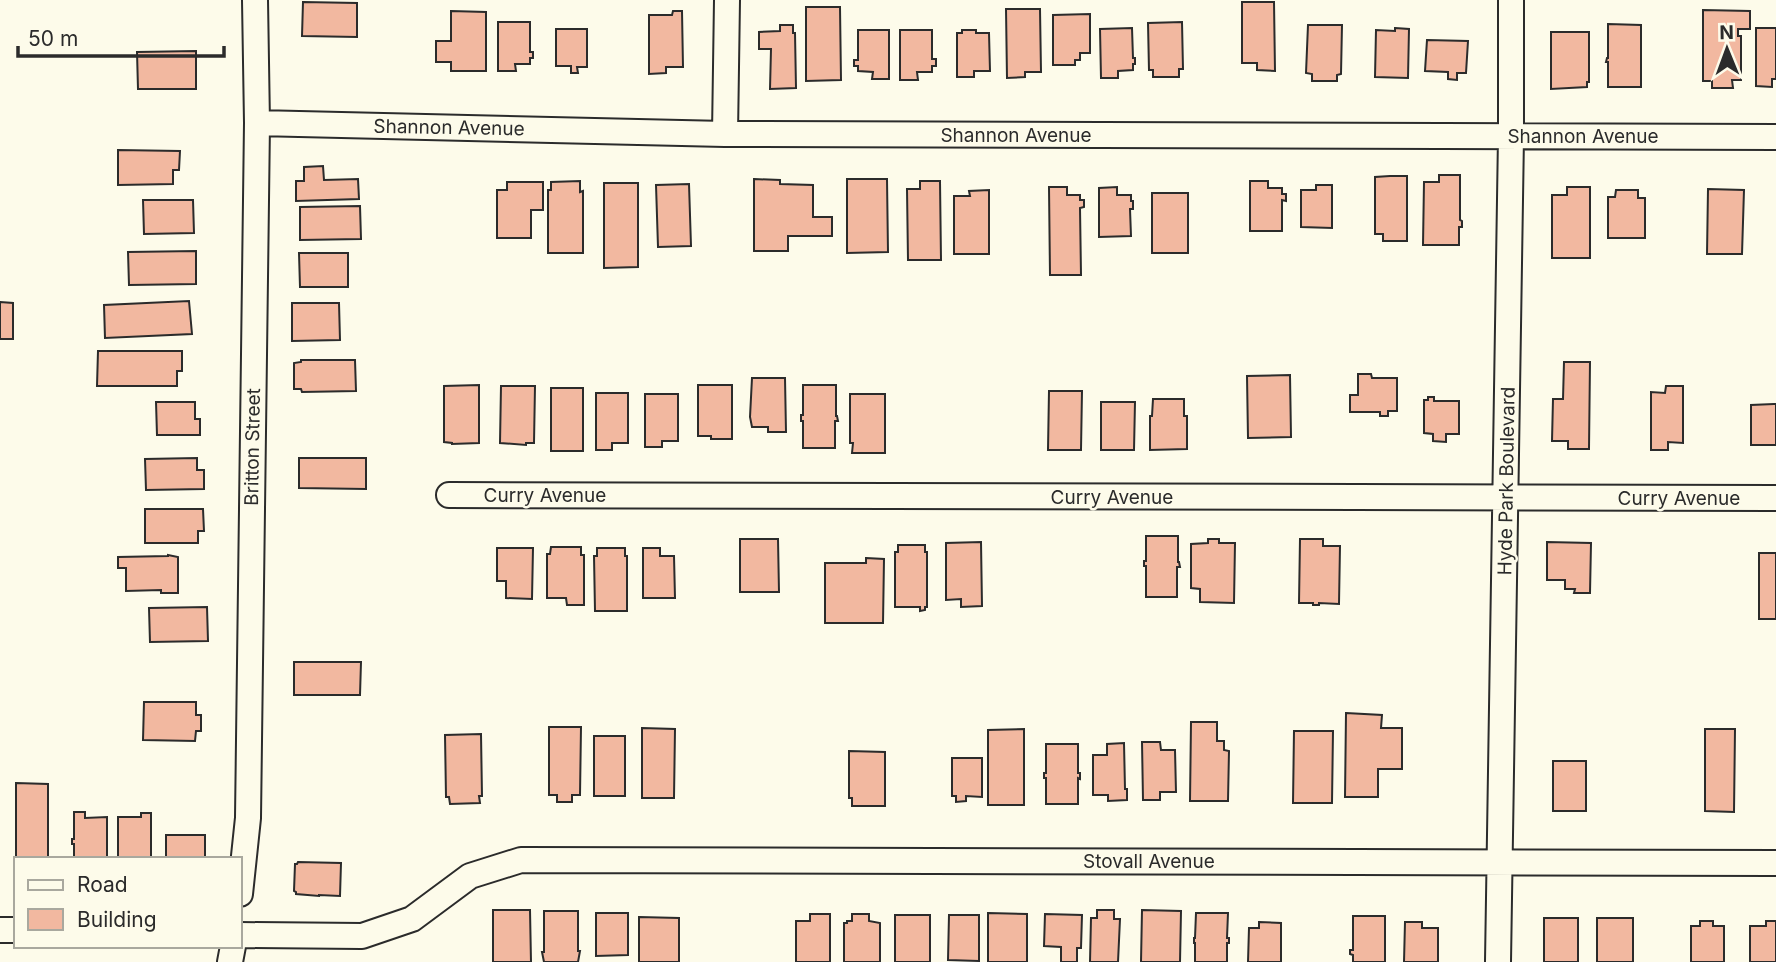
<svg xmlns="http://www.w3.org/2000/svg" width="1776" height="962" font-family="Inter,sans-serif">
  <rect width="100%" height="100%" fill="#fdfbea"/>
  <path fill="#f2b8a0" stroke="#2b2b2b" stroke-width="2" d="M303,2l54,1v34l-55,-1z
    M1242,2h32l1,69 -18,-1v-7h-15z
    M806,7h34l1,73 -35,1z
    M1006,9h34l1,63h-16v5l-18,1z
    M1703,10l47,1v18h-12v7h3v44h-9l1,8h-21v-7h-9z
    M451,11l35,1v59h-35v-9h-15v-21h15z
    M673,11h9l1,56h-17v6l-17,1v-59h23z
    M1090,14v39h-10v7h-5v5h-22v-50z
    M498,22h32v30h3v6h-3v6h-15l1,7h-18z
    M1182,22l1,47h-4v8h-26v-7h-4l-1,-47z
    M1608,24l33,1v62h-33v-25h-2l1,-4h1z
    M780,25h13v8h2l1,55 -26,1 1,-40h-12v-17l21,-1z
    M1308,25h34l-1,49 -4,1v6h-25v-7l-6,-1z
    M1132,28l1,30h2v6h-2v6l-15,1v7h-17l-1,-49z
    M1395,28l14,1 -1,49 -33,-1 1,-47 19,1z
    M1756,28h20v51h-4v8l-16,-1z
    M556,29h31v38h-10l1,6h-7v-7h-15z
    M858,30h31v49h-17l1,-7 -15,-1v-5h-4v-6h4z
    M900,30h32v29h4v7h-4v6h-15l1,8h-18z
    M962,30h14v3h13l1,38h-16v6h-17v-44h5z
    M1551,32h38v50h-2v5l-36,2z
    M1427,40l41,1 -2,32h-9v7l-9,-1v-7l-23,-1z
    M196,51v38h-58l-1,-37z
    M118,150l62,1 -1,19h-6v14l-55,1z
    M323,166l1,14 34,-1 1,20 -63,2v-20h8v-14z
    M1439,175h21v45l2,1v6h-3v18h-36l1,-63h15z
    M1390,176h17v65h-24v-7h-8v-57z
    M754,179l26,1v4l33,1v32h19v19h-44v15h-34z
    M847,179h40l1,73 -41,1z
    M580,181v11l3,-1v62h-35v-63h3v-8z
    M920,181h20l1,79h-33l-1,-71h13z
    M1250,181h18v7h14v6h4v7l-4,-1v31h-32z
    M507,182h36v28h-12v28h-34v-48h10z
    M604,183h34v84l-34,1z
    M689,184l2,62 -33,1 -2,-62z
    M1316,185h16v43l-31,-1v-37h15z
    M1049,187h18v8h13v5h4v7l-4,1 1,67h-31z
    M1117,187v8h14v6h2v8h-3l1,27 -32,1v-49z
    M1567,187h23v71h-38v-63h15z
    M1708,189l36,1 -2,64h-35z
    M989,190v64h-35v-58h16l-1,-5z
    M1616,190h22v8h7v40h-37v-41h7z
    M1152,193h36v60h-36z
    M143,200h50l1,33 -50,1z
    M360,206l1,33 -61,1v-33z
    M196,251v33l-67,1 -1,-33z
    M299,253h49v34h-48z
    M189,301l3,33 -87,4 -1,-33z
    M0,302l13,1v36h-13z
    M292,303h47l1,37 -48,1z
    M98,351h84v20h-5v15h-80z
    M301,360h54l1,31 -54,1 -1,-3h-7v-26l7,-1z
    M1564,362h26l-1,87h-21v-8h-16l1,-42h10z
    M1358,374h13l1,4h25v33h-9v5h-8v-4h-30v-17h8z
    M1290,375l1,62 -43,1 -1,-62z
    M752,378h33l1,54h-18v-5h-16l-2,-10z
    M479,385v58l-27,1v-1l-8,-1v-56z
    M698,385h34v54h-21v-3h-13z
    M803,385h33v31h1l1,5h-3v27h-32v-27h-2v-6h2z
    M501,386h34l-1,57h-8v2l-26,-2z
    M1666,386h17v57l-15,-1v8h-17v-58l14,1z
    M551,388h32v63h-32z
    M1049,391h33l-1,59h-33z
    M596,393h32v50h-16v7h-16z
    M645,394h33v47h-16v6h-17z
    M850,394h35v59h-33l1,-10h-3z
    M1428,397h6v4h25v33h-13v8l-13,-1v-7l-9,-1v-33h4z
    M1153,399h31v17h3v33l-37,1v-34h2z
    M156,402h39v17h5v16h-43z
    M1101,402h34l-1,48h-33z
    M1774,404h2v41h-25v-40z
    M197,458v12h7v19l-58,1 -1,-31z
    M299,458h67v31l-67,-1z
    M145,509h58l1,22h-6v12h-53z
    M1146,536h32v26h1l1,5h-3v30h-31v-31h-2v-5h2z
    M740,539h38l1,53h-39z
    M1208,539h11v4h16l-1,60 -34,-1v-13l-9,-1v-44l17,-1z
    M1300,539h23v7h17l-1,58 -20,-1v2h-6v-2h-14z
    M981,542l1,64 -21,1v-8l-15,1v-57z
    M1547,542l44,1 -1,50h-16l1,-4h-10v-9h-18z
    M898,545h27v7h2v55h-2v3l-5,1v-4h-25v-55h3z
    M551,547h30v8h3v50h-17l-1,-7h-19v-44h3z
    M497,548h36l-1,51 -26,-1v-17h-9z
    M597,548h28v8h2v55h-32l-1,-55h3z
    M643,548h17v8h14l1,42h-32z
    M1759,553h17v66h-17z
    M168,555l10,2v36h-17v-3l-35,1v-23h-8v-11l50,-1z
    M866,558l18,1 -1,64h-58v-60h41z
    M207,607l1,34 -58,1 -1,-34z
    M294,662h67l-1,33h-66z
    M144,702h52v13h5v16h-5l-1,10 -52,-1z
    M1346,713l36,2 -1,13h21v41h-24v28h-33z
    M1191,722h26v19h7v9l5,1 -1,50h-38z
    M549,727h32l-1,68h-8v7h-15v-7h-8z
    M642,728l33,1 -1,69h-32z
    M1024,729v76h-36v-75z
    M1705,729h30l-1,83 -29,-1z
    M1294,731h39l-1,72h-39z
    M481,734l1,62h-3l1,7 -30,1 -1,-7h-3l-1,-62z
    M594,736h31v60h-31z
    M1142,742h18l1,8h14l1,42h-16v8h-17z
    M1124,743l1,46h2v11l-19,1v-6h-15v-40h14v-11z
    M1046,744h32v29h2v6l-2,-1v26h-32v-26h-2v-5h2z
    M849,751l36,1v54h-33v-8h-3z
    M952,758h30v39l-16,-1v5l-10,1v-6h-4z
    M1553,761h33v50h-33z
    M16,783l32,1v75h-32z
    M74,812h11v6l22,-1v42h-33v-15h-2v-5h2z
    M141,813h10v46h-33v-42h23z
    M166,835h39v24h-39z
    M298,862l43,1 -1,33 -21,-1v1l-23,-2v-2l-2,-1 1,-27h2z
    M493,910h37l1,52h-38z
    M1097,910h17v9h6l-2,43h-28l1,-44h6z
    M1142,910l39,1 -1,51h-39z
    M544,911h34v40h2l-2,11h-34l-2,-10h2z
    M596,913h32v42l-32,1z
    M988,913l39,1v48h-39z
    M1196,913h32l-1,25h2v5h-2v19h-32v-19h-1v-5h1z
    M810,914h20v48h-34v-41h14z
    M852,914h17v7l11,2v39h-36v-39h3v-2h5z
    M1045,914l37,1 -1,33h-4v14h-16v-15l-17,-1z
    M895,915h35v47h-35z
    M949,915h30v46l-31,-1z
    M1353,916h32v46h-32v-7l-3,-1v-4h3z
    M639,917l40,1v44h-40z
    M1544,918h34v44h-34z
    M1597,918h36v44h-36z
    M1700,921h13v5h11v36h-33v-36h9z
    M1766,921h10v41h-26v-36h16z
    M1259,922l22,1v39h-33l1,-34h10z
    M1405,922h17v6h16v34h-34z"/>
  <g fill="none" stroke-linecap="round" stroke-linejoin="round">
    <defs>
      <path id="minor" d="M257,123l468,11 1051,3
        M725,134l2,-134
        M449,495l1327,3
        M240,894l8,-76 9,-695 -2,-123
        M0,930h16
        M240,935l122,1 50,-17 58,-43 51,-16 1255,3
        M230,962l3,-16
        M1498,962l13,-826v-136"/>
    </defs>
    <use href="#minor" stroke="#2b2b2b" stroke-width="28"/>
    <use href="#minor" stroke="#fdfbea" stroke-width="24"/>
  </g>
  <g text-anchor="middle" stroke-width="5" stroke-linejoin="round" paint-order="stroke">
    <g font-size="19" fill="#2b2b2b" stroke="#fdfbea">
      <text transform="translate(449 127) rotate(1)" y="7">Shannon Avenue</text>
      <text x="1016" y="142">Shannon Avenue</text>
      <text x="1583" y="143">Shannon Avenue</text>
      <text transform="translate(252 447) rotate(-89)" y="7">Britton Street</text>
      <text transform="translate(1506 481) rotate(-89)" y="7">Hyde Park Boulevard</text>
      <text x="545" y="502">Curry Avenue</text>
      <text x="1112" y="504">Curry Avenue</text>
      <text x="1679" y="505">Curry Avenue</text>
      <text x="1149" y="868">Stovall Avenue</text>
    </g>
  </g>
  <rect x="14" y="857" width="228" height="91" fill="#fdfbea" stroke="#a9a89e" stroke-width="2"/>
  <rect x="28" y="880" width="35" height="10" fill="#fdfbea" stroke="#a9a89e" stroke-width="2"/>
  <text x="77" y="892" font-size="21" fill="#2b2b2b">Road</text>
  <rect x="28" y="909" width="35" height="21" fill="#f2b8a0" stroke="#a9a89e" stroke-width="2"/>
  <text x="77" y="927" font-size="21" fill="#2b2b2b">Building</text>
  <g transform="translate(1727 49) rotate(359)" stroke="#fdfbea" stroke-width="5" paint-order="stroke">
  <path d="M0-5L12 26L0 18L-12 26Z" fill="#2b2b2b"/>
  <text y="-10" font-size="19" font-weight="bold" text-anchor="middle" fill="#2b2b2b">N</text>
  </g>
  <path d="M18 46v10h206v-10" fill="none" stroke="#2b2b2b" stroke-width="3.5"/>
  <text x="28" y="46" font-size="21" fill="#2b2b2b" stroke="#fdfbea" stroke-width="5" paint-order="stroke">50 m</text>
</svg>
